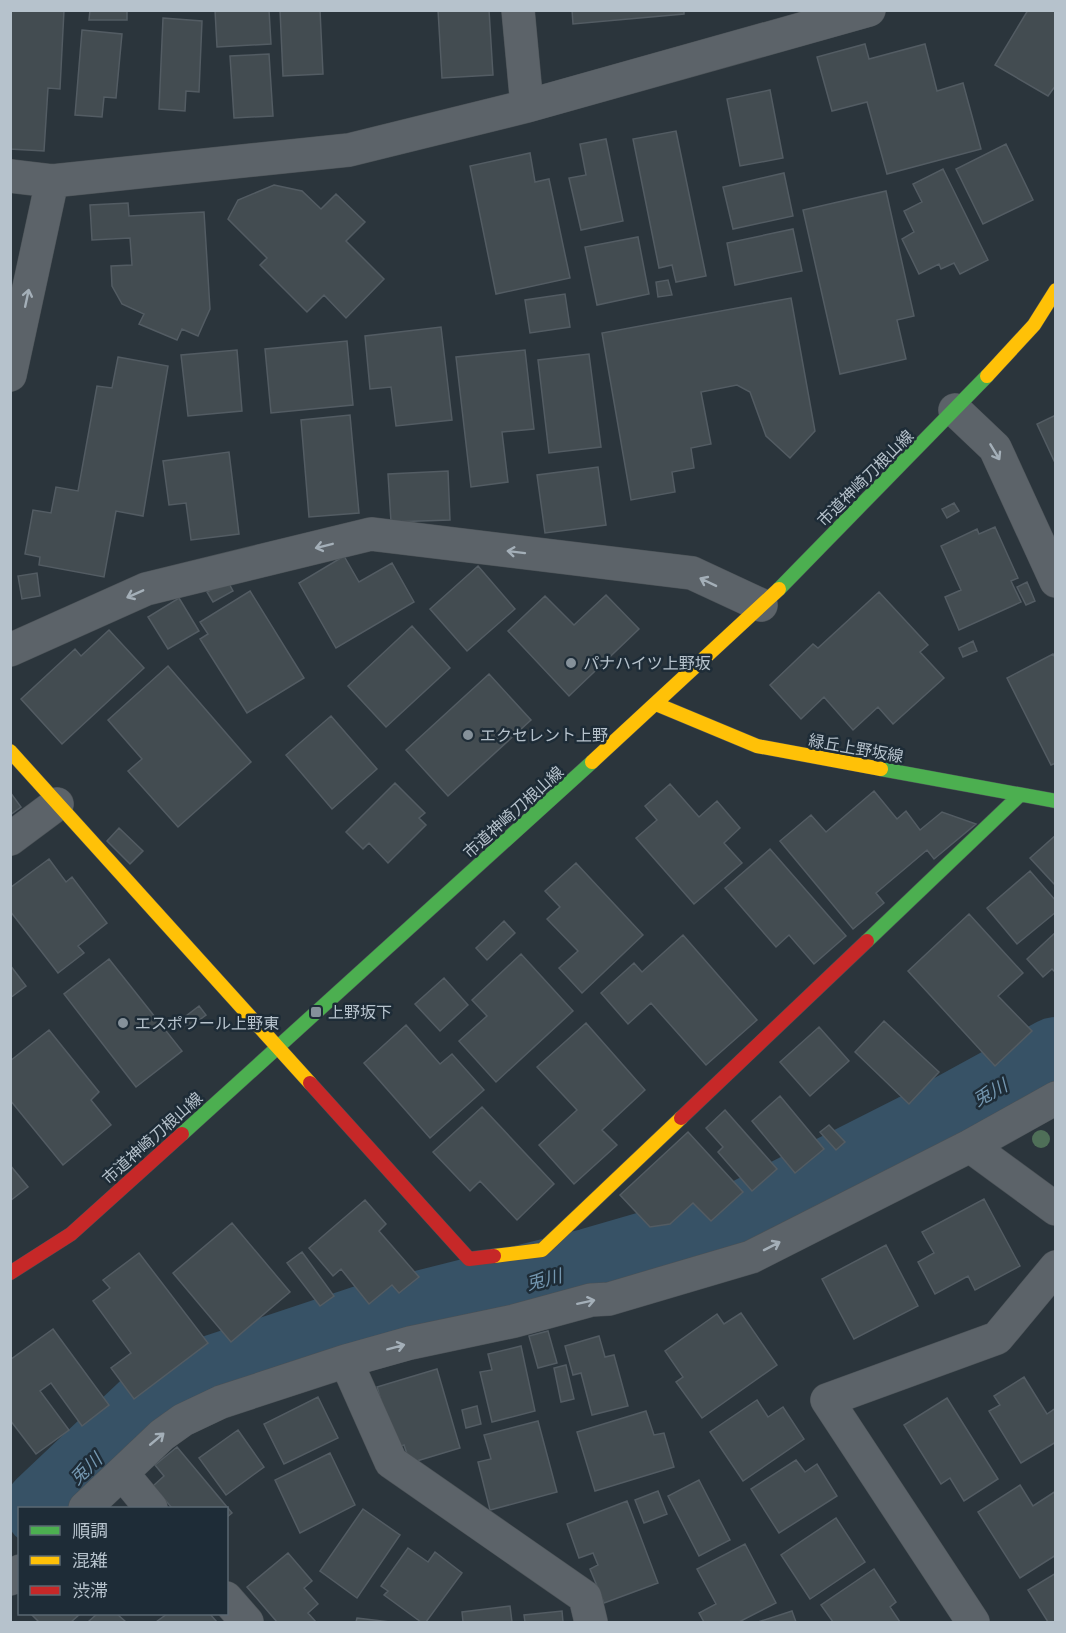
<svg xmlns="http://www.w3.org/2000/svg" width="1066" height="1633" font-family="Lato,'Noto Sans JP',sans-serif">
  <rect width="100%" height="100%" fill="#2b353c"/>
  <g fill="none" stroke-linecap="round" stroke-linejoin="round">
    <path stroke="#375266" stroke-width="80" d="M44,1508l110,-104 45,-24 169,-56 223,-56 138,-40 188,-95 139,-76"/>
  </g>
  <path fill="#434c51" stroke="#535c63" stroke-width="1.5" d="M11,10h53l-4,79 -12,-1 -4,63 -34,-2z
    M90,10h37v10h-38z
    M215,10h54l2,34 -54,3z
    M280,10h40l3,64 -40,2z
    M438,10h51l4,65 -51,3z
    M572,10h112v4l-111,10z
    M1028,10h28v75l-8,11 -53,-31z
    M163,18l39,3 -3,71 -13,-1 -1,20 -26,-2z
    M82,30l40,4 -6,64 -12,-1 -2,20 -27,-2z
    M865,44l4,15 56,-15 12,47 26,-8 18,66 -94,25 -20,-72 -35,9 -15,-54z
    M269,54l4,62 -39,2 -4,-62z
    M770,90l13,68 -43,8 -13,-67z
    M676,131l30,145 -30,6 -4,-17 -13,3 -26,-129z
    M606,139l17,82 -42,9 -12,-52 17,-3 -6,-31z
    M1006,144l27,56 -50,24 -27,-55z
    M530,153l5,29 14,-3 21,99 -74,16 -26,-128z
    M943,169l45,91 -28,14 -6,-11 -13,6 -2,-5 -20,10 -17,-35 12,-7 -10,-21 18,-9 -9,-18z
    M784,173l9,43 -60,13 -10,-42z
    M274,185l28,6 19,18 15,-15 29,28 -19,19 38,38 -38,39 -22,-23 -17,17 -47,-47 7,-7 -39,-39 10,-19z
    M886,191l28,125 -17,4 9,39 -66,15 -37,-164z
    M128,203l1,13 75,-4 6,97 -12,27 -16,-7 -5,11 -38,-16 5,-10 -22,-10 -10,-18 -1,-20 21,-1 -2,-27 -38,2 -2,-35z
    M793,229l9,42 -67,14 -8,-42z
    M638,237l11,57 -52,11 -12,-58z
    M668,280l4,15 -14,2 -2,-15z
    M565,294l5,33 -40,6 -5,-33z
    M791,298l24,133 -25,27 -24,-22 -16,-44 -13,-7 -36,7 10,52 -20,4 3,20 -22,4 3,20 -44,8 -29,-167z
    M441,327l11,93 -56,6 -5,-39 -21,2 -5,-53z
    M347,341l6,64 -82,8 -6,-64z
    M237,350l5,61 -54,5 -7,-61z
    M525,350l9,79 -32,3 6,50 -37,5 -15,-130z
    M589,354l12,93 -52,6 -11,-93z
    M118,357l50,9 -25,150 -27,-5 -12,66 -65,-12 1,-8 -15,-3 8,-44 18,3 5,-26 22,4 19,-105 15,2z
    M350,415l9,98 -50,4 -8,-97z
    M1056,415v50l-19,-41z
    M229,452l10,82 -48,6 -5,-37 -17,2 -6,-44z
    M598,467l8,58 -61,8 -8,-58z
    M448,471l2,49 -59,2 -3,-48z
    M954,503l5,8 -12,7 -5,-9z
    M995,527l23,51 -7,3 10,21 -62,28 -14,-33 16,-7 -20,-44 36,-17 2,5z
    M344,556l15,26 33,-19 22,39 -78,46 -37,-65z
    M478,566l37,43 -48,42 -37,-42z
    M37,573l3,23 -18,3 -4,-23z
    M227,580l6,11 -20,11 -6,-10z
    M1027,582l8,19 -9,4 -9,-18z
    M250,591l54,87 -57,35 -47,-74 8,-5 -8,-12z
    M879,592l49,53 -8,7 24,26 -51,46 -15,-17 -25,23 -29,-33 -23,22 -31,-34 43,-41 5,4z
    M606,595l33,34 -70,67 -61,-65 37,-35 29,29z
    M179,598l20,33 -31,18 -20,-32z
    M412,626l38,42 -64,59 -38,-41z
    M109,630l35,38 -82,76 -41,-45 54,-50 6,7z
    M973,641l4,10 -14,6 -4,-9z
    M1053,654l3,5v104l-5,2 -44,-87z
    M168,666l83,96 -73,65 -50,-56 14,-12 -34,-39z
    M489,674l42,46 -83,76 -42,-46z
    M331,716l46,53 -45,40 -46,-54z
    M395,783l30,30 -6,5 7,7 -38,38 -19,-20 -6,6 -17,-17z
    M670,784l29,33 18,-16 23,27 -16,15 18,20 -48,41 -58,-66 21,-18 -12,-14z
    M874,791l23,28 9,-8 14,19 22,-18 34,12 -42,35 -7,-9 -51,43 8,10 -31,26 -73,-88 31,-26 15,17z
    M10,792l11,15 -11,8z
    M119,828l24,23 -13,13 -23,-23z
    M1056,835v51l-26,-28z
    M770,849l76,87 -32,28 -25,-29 -13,12 -51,-59z
    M49,859l17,23 6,-5 35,46 -29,23 6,7 -26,20 -48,-62v-23z
    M576,863l67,72 -61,58 -23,-25 19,-17 -31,-32 13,-12 -15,-16z
    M1030,871l26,30v11l-39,32 -30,-36z
    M969,914l54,59 -25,23 34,35 -37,35 -87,-95z
    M504,921l11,12 -28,27 -11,-12z
    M1056,932v41l-4,-4 -9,8 -16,-18z
    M683,935l74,85 -51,45 -55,-62 -23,21 -27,-31 33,-30 8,9z
    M521,954l52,57 -77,71 -37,-41 28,-25 -15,-16z
    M109,959l73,92 -46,36 -72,-93z
    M10,965l16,21 -16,12z
    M444,978l24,27 -28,26 -25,-27z
    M199,1006l7,9 -17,13 -7,-9z
    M884,1021l55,51 -30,32 -54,-52z
    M586,1023l59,67 -43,40 15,15 -43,39 -35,-39 38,-35 -40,-43z
    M406,1025l34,39 12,-10 32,36 -54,48 -66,-75z
    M819,1027l30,34 -39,35 -30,-34z
    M49,1030l50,62 -8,8 20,25 -48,40 -53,-65v-39z
    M780,1096l44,53 -29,24 -43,-52z
    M482,1107l72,77 -37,36 -37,-39 -10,10 -37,-39z
    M725,1110l52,59 -25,22 -34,-39 5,-5 -17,-19z
    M829,1125l16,17 -9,8 -16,-18z
    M688,1132l55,60 -32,29 -18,-18 -23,21 -20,3 -30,-32z
    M10,1165l18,22 -18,14z
    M984,1199l36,67 -45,24 -7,-14 -33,18 -17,-32 16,-9 -12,-21z
    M365,1200l21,24 -7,7 40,46 -20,16 -7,-8 -23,19 -28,-35 -8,7 -24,-28z
    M232,1223l58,69 -59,50 -58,-69z
    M886,1245l32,61 -64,33 -32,-60z
    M302,1252l32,44 -14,10 -33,-43z
    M139,1253l69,90 -74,56 -23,-31 20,-15 -38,-52 17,-13 -7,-8z
    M741,1313l36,52 -75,53 -26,-36 7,-5 -18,-26 52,-37 7,10z
    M53,1329l56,76 -27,21 -31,-43 -11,8 29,39 -33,24 -26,-34v-60z
    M548,1331l9,32 -19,5 -9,-32z
    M599,1336l6,21 9,-2 14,51 -36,9 -11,-42 -8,2 -8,-29z
    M521,1346l14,65 -43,11 -12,-50 12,-2 -4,-16z
    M566,1365l8,34 -13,3 -7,-34z
    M437,1369l23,79 -50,15 -6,-18 -9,3 -18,-61z
    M1024,1377l23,37 9,-6v34l-35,21 -32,-52 11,-6 -6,-9z
    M318,1397l20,41 -54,26 -20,-40z
    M947,1398l51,81 -34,22 -14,-23 -9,6 -37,-59z
    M757,1400l11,17 15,-10 21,32 -61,42 -33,-49z
    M477,1406l4,18 -15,4 -4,-18z
    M646,1411l8,24 10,-2 10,34 -79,24 -18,-59z
    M538,1421l19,71 -67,18 -12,-48 13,-3 -7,-24z
    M238,1430l26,37 -38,28 -27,-37z
    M177,1447l55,66 -6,5v-10h-54l-19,-22 11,-10 -9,-11z
    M330,1453l25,52 -55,28 -25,-53z
    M796,1460l9,12 12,-8 20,32 -58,37 -28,-44z
    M699,1480l31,60 -31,16 -31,-60z
    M1020,1485l13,21 23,-15v64l-36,23 -42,-66z
    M658,1491l9,23 -23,9 -9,-23z
    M627,1501l31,82 -54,20 -14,-34 8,-4 -5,-12 -14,5 -12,-34z
    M363,1509l37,26 -43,63 -37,-27z
    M836,1518l29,44 -55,37 -29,-44z
    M745,1544l31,59 -37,19h-35l-5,-9 17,-9 -19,-35z
    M408,1548l20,14 7,-10 27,21 -36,49h-5l-37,-27 4,-4 -7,-5z
    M288,1553l24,28 -8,7 14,16 -10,9 8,9h-39l-30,-35z
    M874,1569l22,33 -6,5 10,15h-67l-12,-17z
    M1056,1573v49h-8l-20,-32z
    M510,1606l2,16h-49l-1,-10z
    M562,1611l1,11h-38l-1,-7z
    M792,1611l4,11h-38z
    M31,1614h49l-9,8h-32z
    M97,1614h20l9,8h-38z
    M167,1614h43l7,8h-61z
    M357,1618l33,4h-34z"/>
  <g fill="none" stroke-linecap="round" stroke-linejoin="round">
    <defs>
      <path id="street" d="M518,10l9,96
        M10,176l42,5 297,-31 178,-44 342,-96
        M10,375l42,-194
        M955,410l40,38 61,133
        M10,650l136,-61 225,-55 321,39 69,32
        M10,839l47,-35
        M970,1146l86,63
        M346,1361l45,101 194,135 6,25
        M122,1473l29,35
        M85,1508l77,-73 21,-15 38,-18 125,-41 64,-18 104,-22 77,-21 18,-1 142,-42 219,-111 86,-48
        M10,1579l10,-8
        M226,1598l21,24
        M973,1622l-146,-222 170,-62 59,-71"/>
      <path id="fast" d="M779,589l208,-213
        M881,769l175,32
        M867,941l153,-146
        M182,1134l410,-372"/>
      <path id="slow" d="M987,376l47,-51 22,-35
        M656,704l101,42 124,23
        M10,751l300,332
        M592,762l187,-173
        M494,1256l48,-6 139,-132"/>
      <path id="jam" d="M310,1083l159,176 25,-3
        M681,1118l186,-177
        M10,1273l61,-39 111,-100"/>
    </defs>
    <use href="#street" stroke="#4a5156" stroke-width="34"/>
    <use href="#fast" stroke="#4a5156" stroke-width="15"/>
    <use href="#slow" stroke="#4a5156" stroke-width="15"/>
    <use href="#jam" stroke="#4a5156" stroke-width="15"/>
    <use href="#street" stroke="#5c6369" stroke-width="33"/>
    <use href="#fast" stroke="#4caf50" stroke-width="14"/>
    <use href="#slow" stroke="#ffc107" stroke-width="14"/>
    <use href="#jam" stroke="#c62828" stroke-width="14"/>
  </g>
  <circle fill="#4f6f58" cx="1041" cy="1139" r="9"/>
  <defs><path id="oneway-shaft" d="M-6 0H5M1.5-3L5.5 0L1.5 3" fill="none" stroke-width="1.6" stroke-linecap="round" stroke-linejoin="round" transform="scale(1.5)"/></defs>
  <g stroke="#a4afb8">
    <use href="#oneway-shaft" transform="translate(27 298) rotate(-78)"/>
    <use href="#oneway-shaft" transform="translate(995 452) rotate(59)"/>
    <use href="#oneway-shaft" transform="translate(324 546) rotate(166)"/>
    <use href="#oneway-shaft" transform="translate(516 552) rotate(-173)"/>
    <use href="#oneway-shaft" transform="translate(708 582) rotate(-154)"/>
    <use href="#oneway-shaft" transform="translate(135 594) rotate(156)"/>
    <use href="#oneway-shaft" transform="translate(772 1246) rotate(-27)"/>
    <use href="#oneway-shaft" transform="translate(586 1302) rotate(-12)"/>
    <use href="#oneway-shaft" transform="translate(396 1347) rotate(-15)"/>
    <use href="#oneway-shaft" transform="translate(157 1439) rotate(-40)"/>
  </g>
  <g fill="#85919a" stroke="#1e2c37" stroke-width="2">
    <circle cx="571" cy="663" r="6"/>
    <circle cx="468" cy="735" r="6"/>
    <rect x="310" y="1006" width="12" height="12" rx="3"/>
    <circle cx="123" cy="1023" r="6"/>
  </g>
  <g text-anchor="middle" stroke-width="5" stroke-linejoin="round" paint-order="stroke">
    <g font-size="16" fill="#b6c2cc" stroke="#1e2c37">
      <text transform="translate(865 478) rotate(-45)" y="6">市道神崎刀根山線</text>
      <text transform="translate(856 748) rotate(10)" y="6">緑丘上野坂線</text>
      <text transform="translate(513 812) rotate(-42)" y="6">市道神崎刀根山線</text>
      <text transform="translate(152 1138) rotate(-42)" y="6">市道神崎刀根山線</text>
    </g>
    <g font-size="16" fill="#b6c2cc" stroke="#1e2c37" text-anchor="start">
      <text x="583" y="669">パナハイツ上野坂</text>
      <text x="480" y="741">エクセレント上野</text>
      <text x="328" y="1018">上野坂下</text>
      <text x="135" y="1029">エスポワール上野東</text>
    </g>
    <g font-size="18" font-style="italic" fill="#7497b0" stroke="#1e2c37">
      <text transform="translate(990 1093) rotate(-29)" y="6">兎川</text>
      <text transform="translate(544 1280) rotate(-14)" y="6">兎川</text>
      <text transform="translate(86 1469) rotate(-43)" y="6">兎川</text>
    </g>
  </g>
  <rect width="1066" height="1633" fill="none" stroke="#b6c2cc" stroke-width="24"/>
  <rect x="18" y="1507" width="210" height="108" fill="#1e2c37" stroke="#5b6873" stroke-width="1.5"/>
  <rect x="30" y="1526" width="30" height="9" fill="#4caf50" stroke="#5b6873" stroke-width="1.5"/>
  <text x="72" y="1537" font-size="18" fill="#b6c2cc">順調</text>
  <rect x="30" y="1556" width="30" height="9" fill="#ffc107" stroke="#5b6873" stroke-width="1.5"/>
  <text x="72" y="1567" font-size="18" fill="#b6c2cc">混雑</text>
  <rect x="30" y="1586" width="30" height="9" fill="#c62828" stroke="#5b6873" stroke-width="1.5"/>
  <text x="72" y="1597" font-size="18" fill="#b6c2cc">渋滞</text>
</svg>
